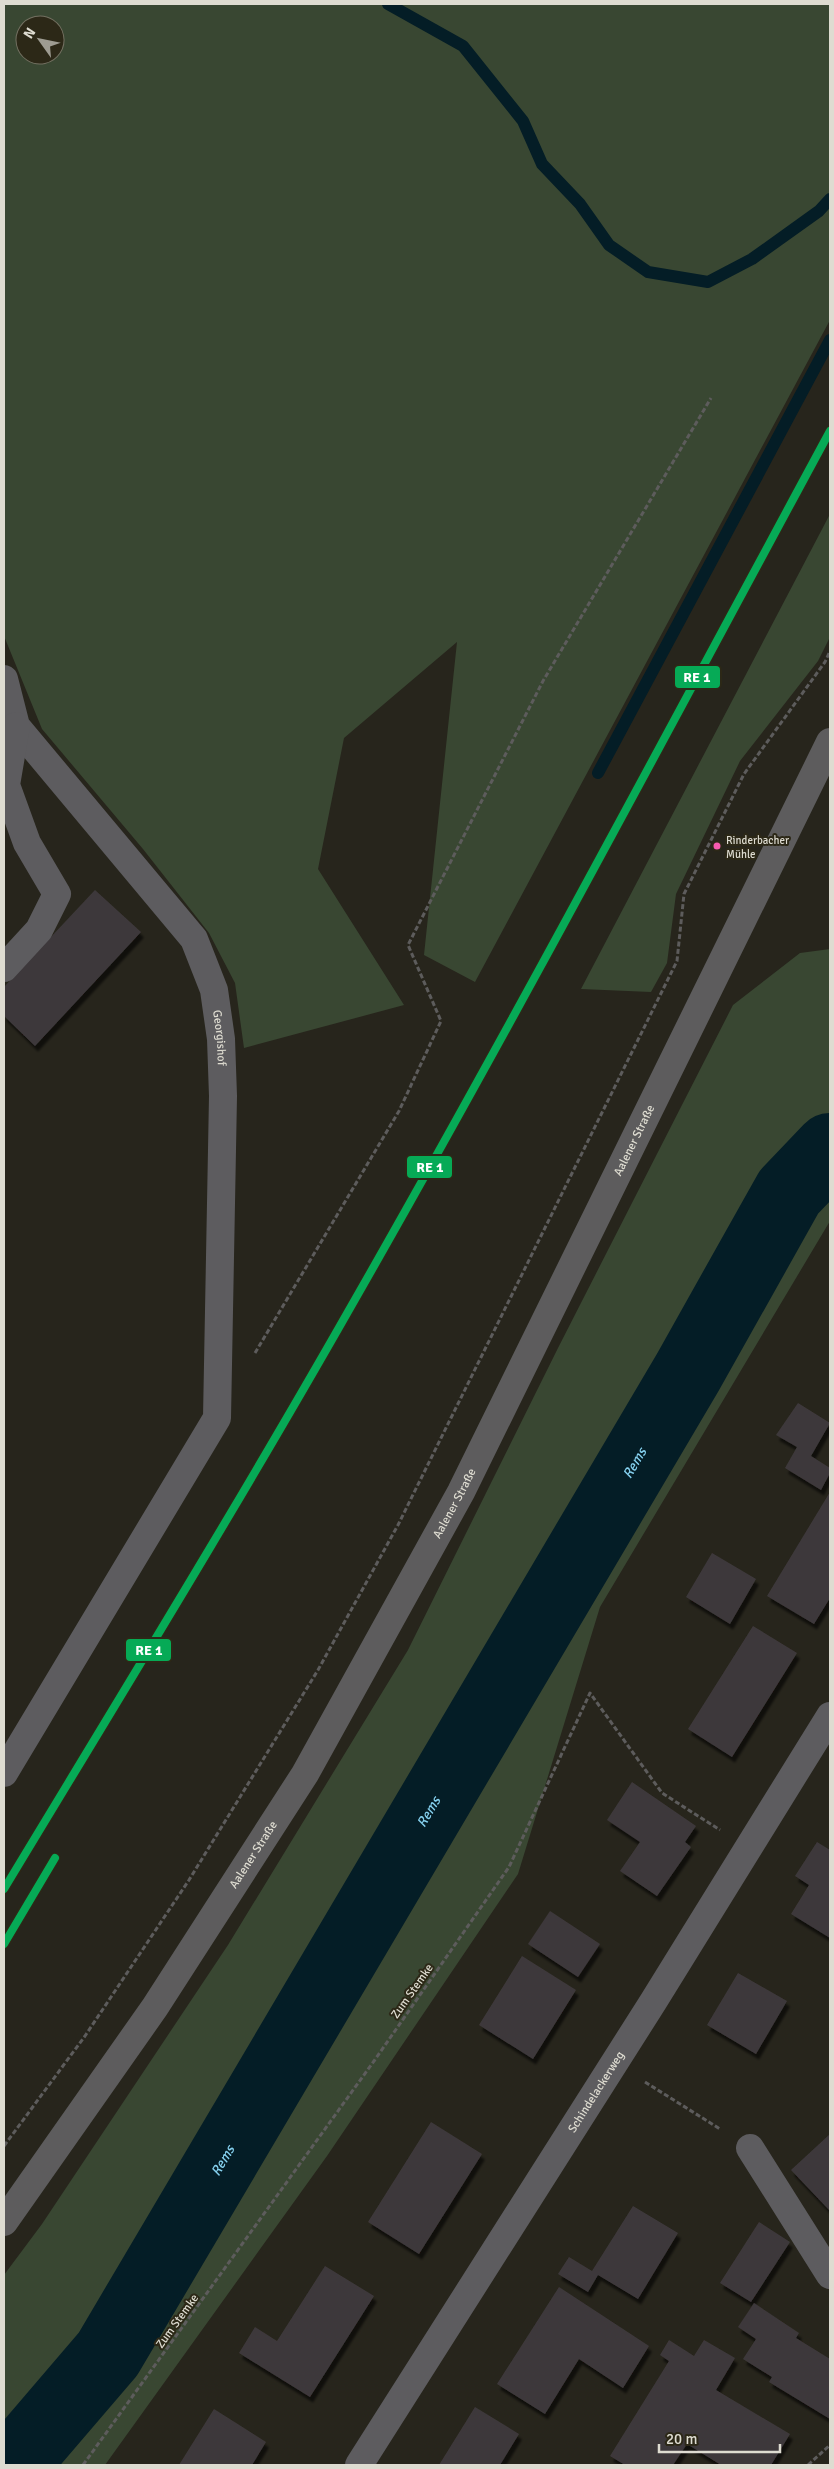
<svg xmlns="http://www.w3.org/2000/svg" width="834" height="2469" font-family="Signika,sans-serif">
  <defs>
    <filter id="shadow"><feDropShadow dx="3" dy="5.5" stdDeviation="1" flood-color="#0009"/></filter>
  </defs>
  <rect width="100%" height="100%" fill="#27251c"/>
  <path fill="#394732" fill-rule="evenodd" d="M4,4h826v316l-355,662 -51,-27 33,-313 -113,96 -26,131 86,136 -160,43 -9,-65 -26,-50 -66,-84 -101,-120 -38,-93zM25,25h30v30h-30z
    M830,514v123l-12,24 -78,100 -64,133 -9,69 -16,29 -70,-3z
    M830,949v272l-230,386 -82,267 -191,282 -222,309h-101v-190l38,-51 186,-279 180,-295 150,-302 175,-343 67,-52z"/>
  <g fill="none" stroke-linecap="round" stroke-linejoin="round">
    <path stroke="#041d26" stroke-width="12" d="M388,4l75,42 60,75 19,43 38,40 29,41 39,27 60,10 44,-23 67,-48 11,-12
      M598,773l232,-433"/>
    <path stroke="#041d26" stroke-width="72" id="s1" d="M13,2465l95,-111 580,-982 101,-180 41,-43"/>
  </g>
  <path fill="#3e393b" filter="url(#shadow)" d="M95,890l46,42 -106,114 -31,-30v-29z
    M798,1403l32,20 -19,33 19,12v5l-9,17 -36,-22 12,-21 -21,-12z
    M830,1492v106l-16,26 -47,-28z
    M712,1553l44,26 -26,45 -44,-27z
    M753,1626l44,27 -65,104 -44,-28z
    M632,1782l64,44 -11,16 6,5 -34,49 -37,-25 20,-29 -33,-22z
    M817,1842l13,8v88l-39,-24 18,-29 -14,-9z
    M550,1911l50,33 -22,33 -50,-33z
    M522,1956l54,34 -43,69 -54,-34z
    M738,1973l49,28 -31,53 -49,-29z
    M431,2122l51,32 -63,100 -51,-32z
    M830,2134v77l-39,-41z
    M633,2206l45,27 -40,66 -40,-24 -10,17 -30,-18 11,-17 23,14z
    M759,2222l31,20 -39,60 -31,-19z
    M325,2266l49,30 -64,101 -71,-44 16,-26 22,14z
    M559,2287l90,59 -26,42 -44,-29 -34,55 -48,-30z
    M754,2303l45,30 -3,5 34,21v60l-61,-37 3,-5 -29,-18 13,-20 -18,-12z
    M669,2340l25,16 10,-16 31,18 -19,32 74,44 -19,31h-50l-34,-21 -14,21h-48l-15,-9 59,-95 -9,-6z
    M475,2407l44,27 -19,31h-61z
    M214,2409l52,33 -14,23h-73z"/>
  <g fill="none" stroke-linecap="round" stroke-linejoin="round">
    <path stroke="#5d5c5c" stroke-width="3" stroke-dasharray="5 2.5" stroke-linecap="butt" d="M255,1353l144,-242 42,-90 -33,-76 135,-264 168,-283
      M645,2082l75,47
      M4,2146l81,-110 104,-156 129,-210 80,-145 279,-564 7,-67 60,-120 81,-112 5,-11
      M83,2465l291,-404 135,-194 81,-174 72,100 58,37
      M808,2465l22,-20"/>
    <g stroke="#5d5c5f" stroke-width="28">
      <path id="s2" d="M4,679l12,47 178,213 20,51 7,49 2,57 -6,322 -213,355"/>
      <path d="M4,968l35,-38 18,-36 -30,-51 -21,-58 10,-59"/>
      <path d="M750,2148l80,127"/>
      <path id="s3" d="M359,2465l294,-463 177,-286"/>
    </g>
    <path stroke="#5d5c5d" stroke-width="28" id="s4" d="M4,2222l151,-215 150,-233 156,-282 369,-750"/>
    <defs>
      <path id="rail-1" d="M4,1889c116,-192 234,-384 345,-579 166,-290 322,-585 481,-879
        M4,1944l51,-86"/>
    </defs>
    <use href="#rail-1" stroke="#2c2817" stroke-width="11"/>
    <use href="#rail-1" stroke="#06aa56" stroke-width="8"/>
  </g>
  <circle fill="#f75aaf" stroke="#2c2817" stroke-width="2" cx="717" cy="846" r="4.5"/>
  <g text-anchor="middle" stroke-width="4" stroke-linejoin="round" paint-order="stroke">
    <g font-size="11" fill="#dedcd1" stroke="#2c2817" text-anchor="start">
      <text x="726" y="844">Rinderbacher<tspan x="726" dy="14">Mühle</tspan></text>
    </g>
    <g font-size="12" fill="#dedcd1" stroke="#2c2817">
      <text dy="4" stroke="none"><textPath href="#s2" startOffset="429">Georgishof</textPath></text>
      <text dy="4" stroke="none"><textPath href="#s4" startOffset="1254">Aalener Straße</textPath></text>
      <text dy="4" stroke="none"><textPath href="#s4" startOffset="849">Aalener Straße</textPath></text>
      <text dy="4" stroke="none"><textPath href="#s4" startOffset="444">Aalener Straße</textPath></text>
      <text transform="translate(412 1991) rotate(-55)" y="4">Zum Stemke</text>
      <text dy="4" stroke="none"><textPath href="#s3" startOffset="442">Schindelackerweg</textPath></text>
      <text transform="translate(177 2321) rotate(-54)" y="4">Zum Stemke</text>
    </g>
    <g font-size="14" font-style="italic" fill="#85d0ee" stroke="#2c2817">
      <text dy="5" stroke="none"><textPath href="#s1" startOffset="1181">Rems</textPath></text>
      <text dy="5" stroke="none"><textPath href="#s1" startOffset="776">Rems</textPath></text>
      <text dy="5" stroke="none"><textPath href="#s1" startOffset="371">Rems</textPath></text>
    </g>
  </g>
  <g stroke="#2c2817" stroke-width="2">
    <rect x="674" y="665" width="47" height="24" rx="5" fill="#06aa56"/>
    <rect x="406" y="1155" width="47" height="24" rx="5" fill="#06aa56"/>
    <rect x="125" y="1638" width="47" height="24" rx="5" fill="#06aa56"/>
  </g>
  <g font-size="14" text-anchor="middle" font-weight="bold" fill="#fff">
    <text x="697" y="682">RE 1</text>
    <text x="430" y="1172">RE 1</text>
    <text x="149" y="1655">RE 1</text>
  </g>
  <rect width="834" height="2469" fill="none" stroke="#dedcd1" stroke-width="10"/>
  <g transform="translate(40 40) rotate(303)"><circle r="24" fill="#2c2817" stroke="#737061"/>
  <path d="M0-4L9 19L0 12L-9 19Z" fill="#9e9c92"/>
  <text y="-8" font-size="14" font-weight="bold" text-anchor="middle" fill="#dedcd1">N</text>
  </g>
  <path d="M659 2444v8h121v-8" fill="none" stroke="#dedcd1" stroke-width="2.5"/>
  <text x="666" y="2444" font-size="15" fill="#dedcd1" stroke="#2c2817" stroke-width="4" paint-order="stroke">20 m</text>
</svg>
